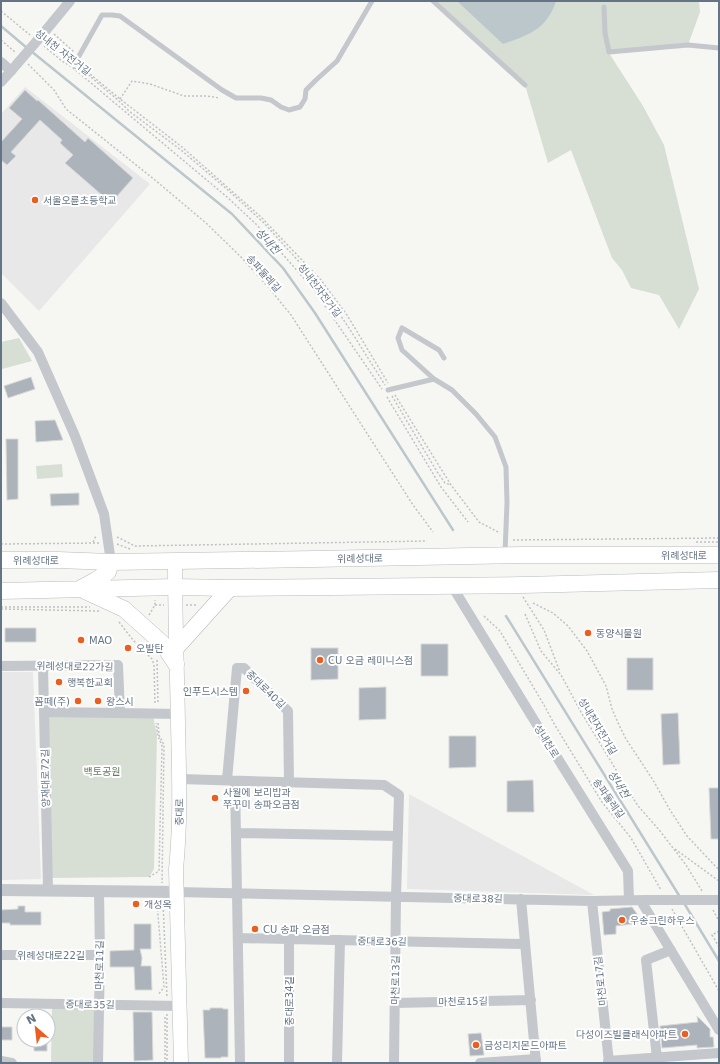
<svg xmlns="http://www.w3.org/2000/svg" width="720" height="1064" font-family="'DejaVu Sans','Noto Sans KR',sans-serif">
  <rect width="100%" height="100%" fill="#f6f7f3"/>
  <path fill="#e7e8e7" d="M25,87l125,97 -111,127 -38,-38v-159z
    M1,672h32l8,207 -40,1z
    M409,794l185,101 -187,-6z"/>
  <path fill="#d7ded4" d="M433,1h266l1,11 -12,33 -79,8 34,53 21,39 35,144 -20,40 -20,-34 -28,-7 -9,-18 -10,-12 -41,-108 -23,13 -23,-78z
    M19,338l13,23 -30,8 -1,-7v-20z
    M62,464l1,13 -26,2 -1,-13z
    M47,715l106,1 4,19 -3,134 -5,8 -99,1z
    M52,1006h43l-1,57h-43z"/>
  <path fill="#bcc7cc" d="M457,1h99c-9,28 -27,34 -53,43z"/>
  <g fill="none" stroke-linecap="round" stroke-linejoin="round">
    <path stroke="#bcc7cc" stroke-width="2.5" d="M1,26l26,22
      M31,51l201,163 51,54 32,45 138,217
      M506,616l174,281
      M684,903l35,58"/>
  </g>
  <path fill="#acb3ba" stroke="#d8d8d6" d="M25,90l12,11 1,-1 47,42 3,-4 45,40 -22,25 -46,-40 8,-8 -13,-12 2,-3 -22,-20 -29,32 5,4 -9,9 -6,-5v-18l21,-23 -13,-11z
    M31,377l4,12 -27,9 -4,-12z
    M55,420l8,20 -27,2 -1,-21z
    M6,439h12v60l-11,1z
    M79,493v12l-28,1 -1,-12z
    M5,628h31v14h-31z
    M421,644h27v32h-27z
    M311,648h27v31l-27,1z
    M627,658h26v32h-26z
    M386,687v32l-27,1v-32z
    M678,713l2,51 -17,1 -2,-51z
    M449,736h27v31l-27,1z
    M533,780l1,32h-27v-31z
    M709,788h10v51h-8z
    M18,906h7v6h16v13h-31v-2h-9v-13l17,-1z
    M632,907l8,11 1,5 -25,3v8l-12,1 -2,-23 8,-1v-2z
    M134,924h17v25h-11l2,9 -1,8h10l1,24h-17l-1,-23h-24v-16l24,-1z
    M210,1008h13v1h5v48h-7v1h-16l-2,-48h7z
    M133,1012h19l1,48 -19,1z
    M697,1016l13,13v8h3l1,10 -17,1v-3l-35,3 -2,-22 38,-4z
    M1,1027h11v13h-11z
    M481,1033l3,22 -14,1 -2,-22z
    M34,1040h13v11h-13z"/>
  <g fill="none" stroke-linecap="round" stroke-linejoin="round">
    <defs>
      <path id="secondary" d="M175,561c0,54 2,108 3,162 1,49 3,98 -2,146l5,194"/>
      <path id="primary" d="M1,560h57l53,2 203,-3 208,-4h197
        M81,588l15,-8 12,-8 3,-10
        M1,591l174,-4 55,1 293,-3 196,-5
        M85,591l39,18 38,34 14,21
        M176,648l54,-60"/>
    </defs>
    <use href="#secondary" stroke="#b6bbc0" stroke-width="15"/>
    <use href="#primary" stroke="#b7bbbf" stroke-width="17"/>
    <path stroke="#c0c1c4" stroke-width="1.5" stroke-dasharray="2 2" stroke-linecap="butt" d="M1,11l29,24
      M54,34l20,18
      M1,40l14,12
      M44,46l18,15 10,6 44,37 111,93 30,28 57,65 68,99
      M82,63l3,7
      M28,64l26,26 12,19 89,71 51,43 34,33 29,32 22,27 122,190 20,27
      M74,68l11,4 34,29 10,10 52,39 48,41 35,32 56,62 29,43 36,57
      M84,69l36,30 62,48 79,70 60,63 26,35 41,68
      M120,99l12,-18 18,3 34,12h23l13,2
      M395,395l56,90 28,37 21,11
      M392,396l44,74 9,13 6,2
      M387,397l54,90 27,35
      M117,537l18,9 292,-5
      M513,540l206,-2
      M93,542l3,-6h1
      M696,542h23
      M1,544l98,-1
      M117,544l13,5
      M523,597l21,33 16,42
      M533,603l20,10 15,13 19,25 19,35 6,23 7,16 7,14 27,41 17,30 17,26 32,34
      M155,605h9
      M186,605h12
      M1,607h89
      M1,609l98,2
      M525,614l16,37 20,24 20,37 57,94 22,25 26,34 16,26
      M149,615l6,-10v-5
      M484,616l16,15 44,74 12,22 46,75 29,36 30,52
      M119,622l14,18 19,19 2,6 1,40
      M157,660l1,44
      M158,723l1,12 5,10 -2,138
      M675,849l44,32
      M149,877l10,-6 3,-125 -4,-10 -2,-13
      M156,902l1,1 7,84 -6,8
      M163,902l4,95
      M672,909l47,82
      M713,910l6,11
      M719,931l-7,4 7,12
      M167,1014v49
      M165,1063v-48"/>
    <path stroke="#c4c7cb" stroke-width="5" d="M433,1l92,84
      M604,7l1,26 4,19 79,-7 31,3
      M79,56l23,-41h10l8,1 102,74 14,8h25l10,2 10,7 8,3 11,-3 5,-8 1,-9 10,-10 21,-19 35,-60
      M444,358l-5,-8 -37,-22 -4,10 4,12 32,29 18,11 24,24 19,23 11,30 1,36 -2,50
      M388,390l46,-11"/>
    <path stroke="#c4c7cb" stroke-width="10" d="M42,35l28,-34
      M1,62l10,9 -10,11
      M1,303l37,49 37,84 29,78 7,48
      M452,586l93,152 83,133 1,29
      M1,666l117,-1 2,48 58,1
      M43,666l5,224
      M44,712l76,1
      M180,779l204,6 15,10 -3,102 -2,166
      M227,780l10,-112h7l44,43 1,71
      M235,781l5,282
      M236,833l162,3
      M176,892l416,9 54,-1
      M521,899l15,164
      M592,901l17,162
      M641,901l78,129
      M238,938l287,6
      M289,939v124
      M1,955h99
      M1,1003l178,3
      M395,1003l136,-3
      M657,1058l-11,-98 25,-10
      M1,1061l11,2
      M608,1061l111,-8
      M98,1063l2,-108 -1,-64
      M337,1063l3,-123
      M480,1063l56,-4"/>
    <path stroke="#c4c7cb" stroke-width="12" d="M1,890l175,2"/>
    <use href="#secondary" stroke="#fff" stroke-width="14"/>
    <use href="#primary" stroke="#fff" stroke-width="16"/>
    <path stroke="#c4c7cb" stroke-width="10" d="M11,71l31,-36
      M646,900h73"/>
  </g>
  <g fill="#ea5e20" stroke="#fff" stroke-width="1.5">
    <circle cx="35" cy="200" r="4"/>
    <circle cx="588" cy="633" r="4"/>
    <circle cx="81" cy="640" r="4"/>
    <circle cx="128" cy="648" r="4"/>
    <circle cx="320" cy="660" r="4"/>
    <circle cx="59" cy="682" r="4"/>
    <circle cx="246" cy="691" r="4"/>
    <circle cx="78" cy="701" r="4"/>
    <circle cx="98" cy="701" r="4"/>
    <circle cx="215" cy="798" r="4"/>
    <circle cx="136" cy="904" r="4"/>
    <circle cx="622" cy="920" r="4"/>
    <circle cx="255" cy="929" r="4"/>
    <circle cx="685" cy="1034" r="4"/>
    <circle cx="476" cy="1045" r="4"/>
  </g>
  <g text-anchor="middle" stroke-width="4" stroke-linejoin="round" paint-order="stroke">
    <g font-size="10" fill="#647486" stroke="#fff">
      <text transform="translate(63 52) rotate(38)" y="4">성내천 자전거길</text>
      <text transform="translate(264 273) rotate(48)" y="4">송파둘레길</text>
      <text transform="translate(320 290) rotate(53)" y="4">성내천자전거길</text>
      <text x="684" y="559">위례성대로</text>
      <text transform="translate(360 558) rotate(-1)" y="4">위례성대로</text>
      <text x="36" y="564">위례성대로</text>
      <text transform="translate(75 666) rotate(1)" y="4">위례성대로22가길</text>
      <text transform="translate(266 689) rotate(44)" y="4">중대로40길</text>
      <text transform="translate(598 726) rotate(59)" y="4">성내천자전거길</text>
      <text transform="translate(547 741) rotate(58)" y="4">성내천로</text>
      <text transform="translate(45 778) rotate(-91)" y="4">양재대로72길</text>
      <text transform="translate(609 798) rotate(55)" y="4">송파둘레길</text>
      <text transform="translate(179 812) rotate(-89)" y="4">중대로</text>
      <text transform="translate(478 898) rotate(1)" y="4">중대로38길</text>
      <text transform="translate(382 941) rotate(1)" y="4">중대로36길</text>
      <text x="51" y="959">위례성대로22길</text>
      <text transform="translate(99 965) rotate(-89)" y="4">마천로11길</text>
      <text transform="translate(395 980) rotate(-89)" y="4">마천로13길</text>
      <text transform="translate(600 981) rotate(-96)" y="4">마천로17길</text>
      <text transform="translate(289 1001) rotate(-90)" y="4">중대로34길</text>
      <text transform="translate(463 1001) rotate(-1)" y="4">마천로15길</text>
      <text transform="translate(90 1004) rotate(1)" y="4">중대로35길</text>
    </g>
    <g font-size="10" fill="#647486" stroke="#fff" text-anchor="start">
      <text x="43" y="204">서울오륜초등학교</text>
      <text x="596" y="637">동양식물원</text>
      <text x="89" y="644">MAO</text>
      <text x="136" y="652">오발탄</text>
      <text x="328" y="664">CU 오금 레미니스점</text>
      <text x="67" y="686">행복한교회</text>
      <text x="238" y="695" text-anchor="end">인푸드시스템</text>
      <text x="70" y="705" text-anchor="end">꼼떼(주)</text>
      <text x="106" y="705">왕스시</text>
      <text x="223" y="796">사월에 보리밥과<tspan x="223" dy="12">쭈꾸미 송파오금점</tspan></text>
      <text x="144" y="908">개성옥</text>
      <text x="630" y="924">우송그린하우스</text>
      <text x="263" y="933">CU 송파 오금점</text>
      <text x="677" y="1038" text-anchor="end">다성이즈빌클래식아파트</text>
      <text x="484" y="1049">금성리치몬드아파트</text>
    </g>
    <g font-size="10" fill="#677c63" stroke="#fff">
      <text x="102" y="775">백토공원</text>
    </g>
    <g font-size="11" font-style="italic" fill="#607682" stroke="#fff">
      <text transform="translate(268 241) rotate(47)" y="4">성내천</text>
      <text transform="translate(619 784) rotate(58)" y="4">성내천</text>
    </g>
  </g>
  <rect width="720" height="1064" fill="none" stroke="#647486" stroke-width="4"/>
  <g transform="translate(36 1028) rotate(332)"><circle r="19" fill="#ffffff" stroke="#c1c7cf"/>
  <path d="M0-3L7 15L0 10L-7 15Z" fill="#ea5e20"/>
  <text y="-6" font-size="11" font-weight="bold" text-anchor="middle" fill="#647486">N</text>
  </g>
</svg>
